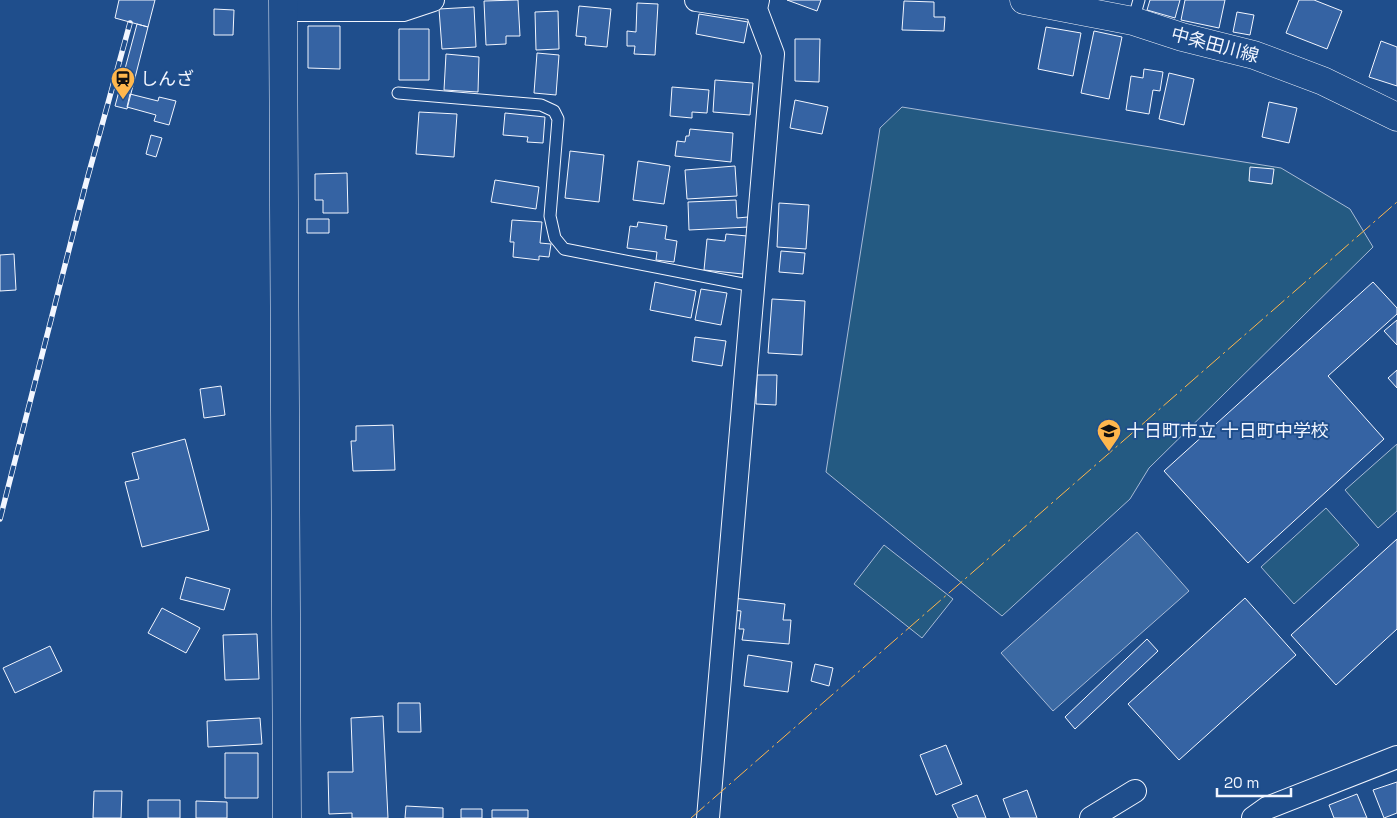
<svg xmlns="http://www.w3.org/2000/svg" width="1397" height="818" font-family="'Space Grotesk','Noto Sans JP',sans-serif">
  <rect width="100%" height="100%" fill="#1f4e8c"/>
  <path fill="#245a82" stroke="#a8bbd7" d="M902,107l379,61 69,41 23,38 -224,221 -19,31 -128,117 -176,-144 54,-344z
    M1397,444v67l-19,17 -33,-38z
    M1326,508l33,37 -65,59 -33,-37z
    M884,545l69,54 -31,39 -68,-54z"/>
  <path fill="#3b69a3" stroke="#a8bbd7" d="M1137,532l52,59 -136,120 -52,-58z"/>
  <path fill="#3563a3" stroke="#f2f6ff" d="M119,0h36l-7,27 -33,-9z
    M518,0l2,36h-14v8l-20,1 -2,-44z
    M787,0h34l-4,11z
    M1150,0h30l-5,18 -28,-8z
    M1185,0h40l-6,28 -38,-8z
    M1299,0h15l28,11 -15,38 -41,-16z
    M904,1l30,1v15h11l-1,14 -42,-1z
    M637,3l21,1 -3,51 -21,-1 1,-8h-8v-15l9,1z
    M579,6l32,3 -4,38 -22,-2 1,-8 -10,-1z
    M474,7l2,40 -34,2 -3,-40z
    M214,9l20,1 -1,25h-19z
    M558,11l1,38 -23,1 -1,-38z
    M1237,12l17,3 -4,20 -17,-3z
    M699,14l49,8 -4,21 -48,-9z
    M137,24l11,3 -21,82 -12,-3z
    M308,26h32v43l-32,-1z
    M1046,27l35,6 -8,43 -35,-7z
    M399,29h30v51h-30z
    M1094,31l28,6 -13,62 -28,-6z
    M795,39h25l-1,43 -24,-1z
    M1381,41l16,6v39l-28,-9z
    M537,53l22,2 -3,40 -22,-2z
    M446,54l33,3 -1,35 -34,-2z
    M1144,69l19,3 -3,19 -7,-1 -4,24 -23,-4 5,-34 12,2z
    M1169,73l25,6 -10,46 -25,-6z
    M715,80l38,3 -3,32 -37,-3z
    M672,87l37,3 -2,23 -15,-1v6l-22,-2z
    M130,94l28,7 1,-4 17,4 -7,24 -15,-4 2,-6 -29,-8z
    M795,100l33,7 -6,27 -32,-6z
    M1269,102l28,6 -8,35 -27,-6z
    M419,112l38,2 -3,43 -38,-3z
    M505,113l40,4 -2,26 -16,-1 1,-5 -25,-2z
    M690,129l43,4 -2,29 -56,-6 2,-15 8,1 1,-6h3z
    M151,135l11,3 -6,19 -10,-3z
    M570,151l34,4 -5,47 -34,-4z
    M638,161l32,5 -6,38 -31,-4z
    M735,166l2,30 -50,3 -2,-29z
    M1250,167l24,2 -2,15 -23,-3z
    M347,173l1,40h-25v-13h-8v-26z
    M495,180l44,7 -3,22 -45,-7z
    M736,200l1,18 11,-1 1,10 -60,3 -1,-28z
    M779,203l30,2 -3,44 -29,-2z
    M307,219h22v14h-22z
    M512,220l30,2 -2,21 11,1 -2,13 -10,-1v4l-26,-3 1,-15h-4z
    M638,222l29,4 -2,13 12,2 -3,21 -18,-2 1,-8 -30,-4 3,-22 7,1z
    M726,234l21,2 -4,38 -39,-4 3,-31 18,2z
    M781,251l24,2 -2,21 -24,-2z
    M14,254l2,36 -16,1v-36z
    M655,282l41,9 -5,27 -41,-8z
    M1373,282l24,26v6l-69,62 56,63 -136,124 -84,-92z
    M701,289l26,4 -6,32 -26,-5z
    M772,299l33,2 -3,54 -34,-2z
    M1397,320v25l-13,-14z
    M695,337l31,4 -4,25 -30,-5z
    M1397,370v18l-9,-10z
    M757,375h20l-1,30 -20,-1z
    M221,386l4,29 -21,3 -4,-29z
    M393,425l2,45 -42,1 -2,-30h5v-15z
    M185,439l24,91 -67,17 -17,-65 14,-3 -7,-26z
    M1397,539v90l-61,56 -45,-50z
    M186,577l44,12 -6,21 -44,-11z
    M733,598l52,6 -2,16h8l-2,24 -47,-4 2,-11h-5l2,-18 -9,-1z
    M1245,598l51,57 -117,105 -51,-56z
    M162,608l38,20 -14,25 -38,-20z
    M257,634l2,45 -34,1 -2,-45z
    M1147,639l11,12 -83,78 -10,-12z
    M50,646l12,25 -47,22 -12,-25z
    M748,655l44,7 -4,30 -44,-6z
    M815,664l18,4 -4,18 -18,-5z
    M398,703h22l1,29h-23z
    M383,716l5,102h-36v-5l-23,1 -1,-42h25l-2,-54z
    M260,718l2,26 -54,3 -1,-26z
    M946,745l16,39 -26,11 -16,-40z
    M225,753h33v45h-33z
    M1397,782v31l-13,5 -11,-28z
    M1027,790l10,28h-27l-7,-19z
    M94,791h28l-1,27h-28z
    M1357,794l10,24h-33l-5,-13z
    M977,795l9,23h-28l-6,-13z
    M148,800h32v18h-32z
    M196,801l31,1v16h-31z
    M406,806l37,2v10h-38z
    M461,809h21v9h-21z
    M492,810h36v8h-36z"/>
  <g fill="none" stroke-linecap="round" stroke-linejoin="round">
    <defs>
      <path id="lane" d="M1133,21l6,-21
        M398,93l143,12 13,6 4,8 -8,97 5,22 9,11 189,37"/>
      <path id="street" d="M696,0l60,9
        M283,10h120l30,-10
        M708,818l65,-764 -17,-45 2,-9
        M1091,818l44,-27
        M1253,818l14,-10 130,-51"/>
      <path id="secondary" d="M283,0l4,818
        M1024,0l109,21 49,16 72,18 69,26 74,36"/>
    </defs>
    <use href="#lane" stroke="#f2f6ff" stroke-width="13"/>
    <use href="#street" stroke="#f2f6ff" stroke-width="24"/>
    <use href="#secondary" stroke="#f2f6ff" stroke-width="29"/>
    <use href="#lane" stroke="#1f4e8c" stroke-width="11"/>
    <use href="#street" stroke="#1f4e8c" stroke-width="22"/>
    <use href="#secondary" stroke="#1f4e8c" stroke-width="28"/>
    <defs>
      <path id="rail" d="M0,519l85,-332 45,-164"/>
    </defs>
    <use href="#rail" stroke="#f2f6ff" stroke-width="5.5"/>
    <use href="#rail" stroke="#1f4e8c" stroke-width="4" stroke-dasharray="11" stroke-linecap="butt"/>
    <path stroke="#ffb74d" stroke-width="1" stroke-dasharray="18 4 2.5 4" stroke-linecap="butt" d="M691,818l706,-616"/>
  </g>
  <defs>
    <symbol id="station-pin" viewBox="-11 -11 22 30"><path d="M0 17L-7.5 6A9.5 9.5 0 1 1 7.5 6Z" fill="#ffb74d" stroke="#1f4e8c"/><path d="M-3-6H3Q5-6 5-4V2Q5 4 3 4L4.5 6H3L1.5 4h-3L-3 6H-4.5L-3 4Q-5 4-5 2V-4Q-5-6-3-6ZM-3.5-4v3h7v-3ZM-3.5 1v1.5H-2V1ZM2 1v1.5H3.5V1Z" fill="#111"/></symbol>
    <symbol id="school-pin" viewBox="-11 -11 22 30"><path d="M0 17L-7.5 6A9.5 9.5 0 1 1 7.5 6Z" fill="#ffb74d" stroke="#1f4e8c"/><path d="M0-5L7-2L0 1L-7-2ZM-4 1L0 2.5L4 1V4Q0 6-4 4Z" fill="#111"/></symbol>
  </defs>
  <g fill-rule="evenodd">
    <use href="#station-pin" x="109" y="65" width="28" height="38"/>
    <use href="#school-pin" x="1095" y="417" width="28" height="38"/>
  </g>
  <g text-anchor="middle" stroke-width="4" stroke-linejoin="round" paint-order="stroke">
    <g font-size="18" fill="#f2f6ff" stroke="#1f4e8c">
      <text transform="translate(1215 45) rotate(15)" y="6">中条田川線</text>
    </g>
    <g font-size="18" fill="#f2f6ff" stroke="#1f4e8c" text-anchor="start">
      <text x="140" y="85">しんざ</text>
      <text x="1126" y="437">十日町市立 十日町中学校</text>
    </g>
  </g>
  <path d="M1217 788v8h74v-8" fill="none" stroke="#f2f6ff" stroke-width="2.5"/>
  <text x="1224" y="788" font-size="15" fill="#f2f6ff" stroke="#1f4e8c" stroke-width="4" paint-order="stroke">20 m</text>
</svg>
